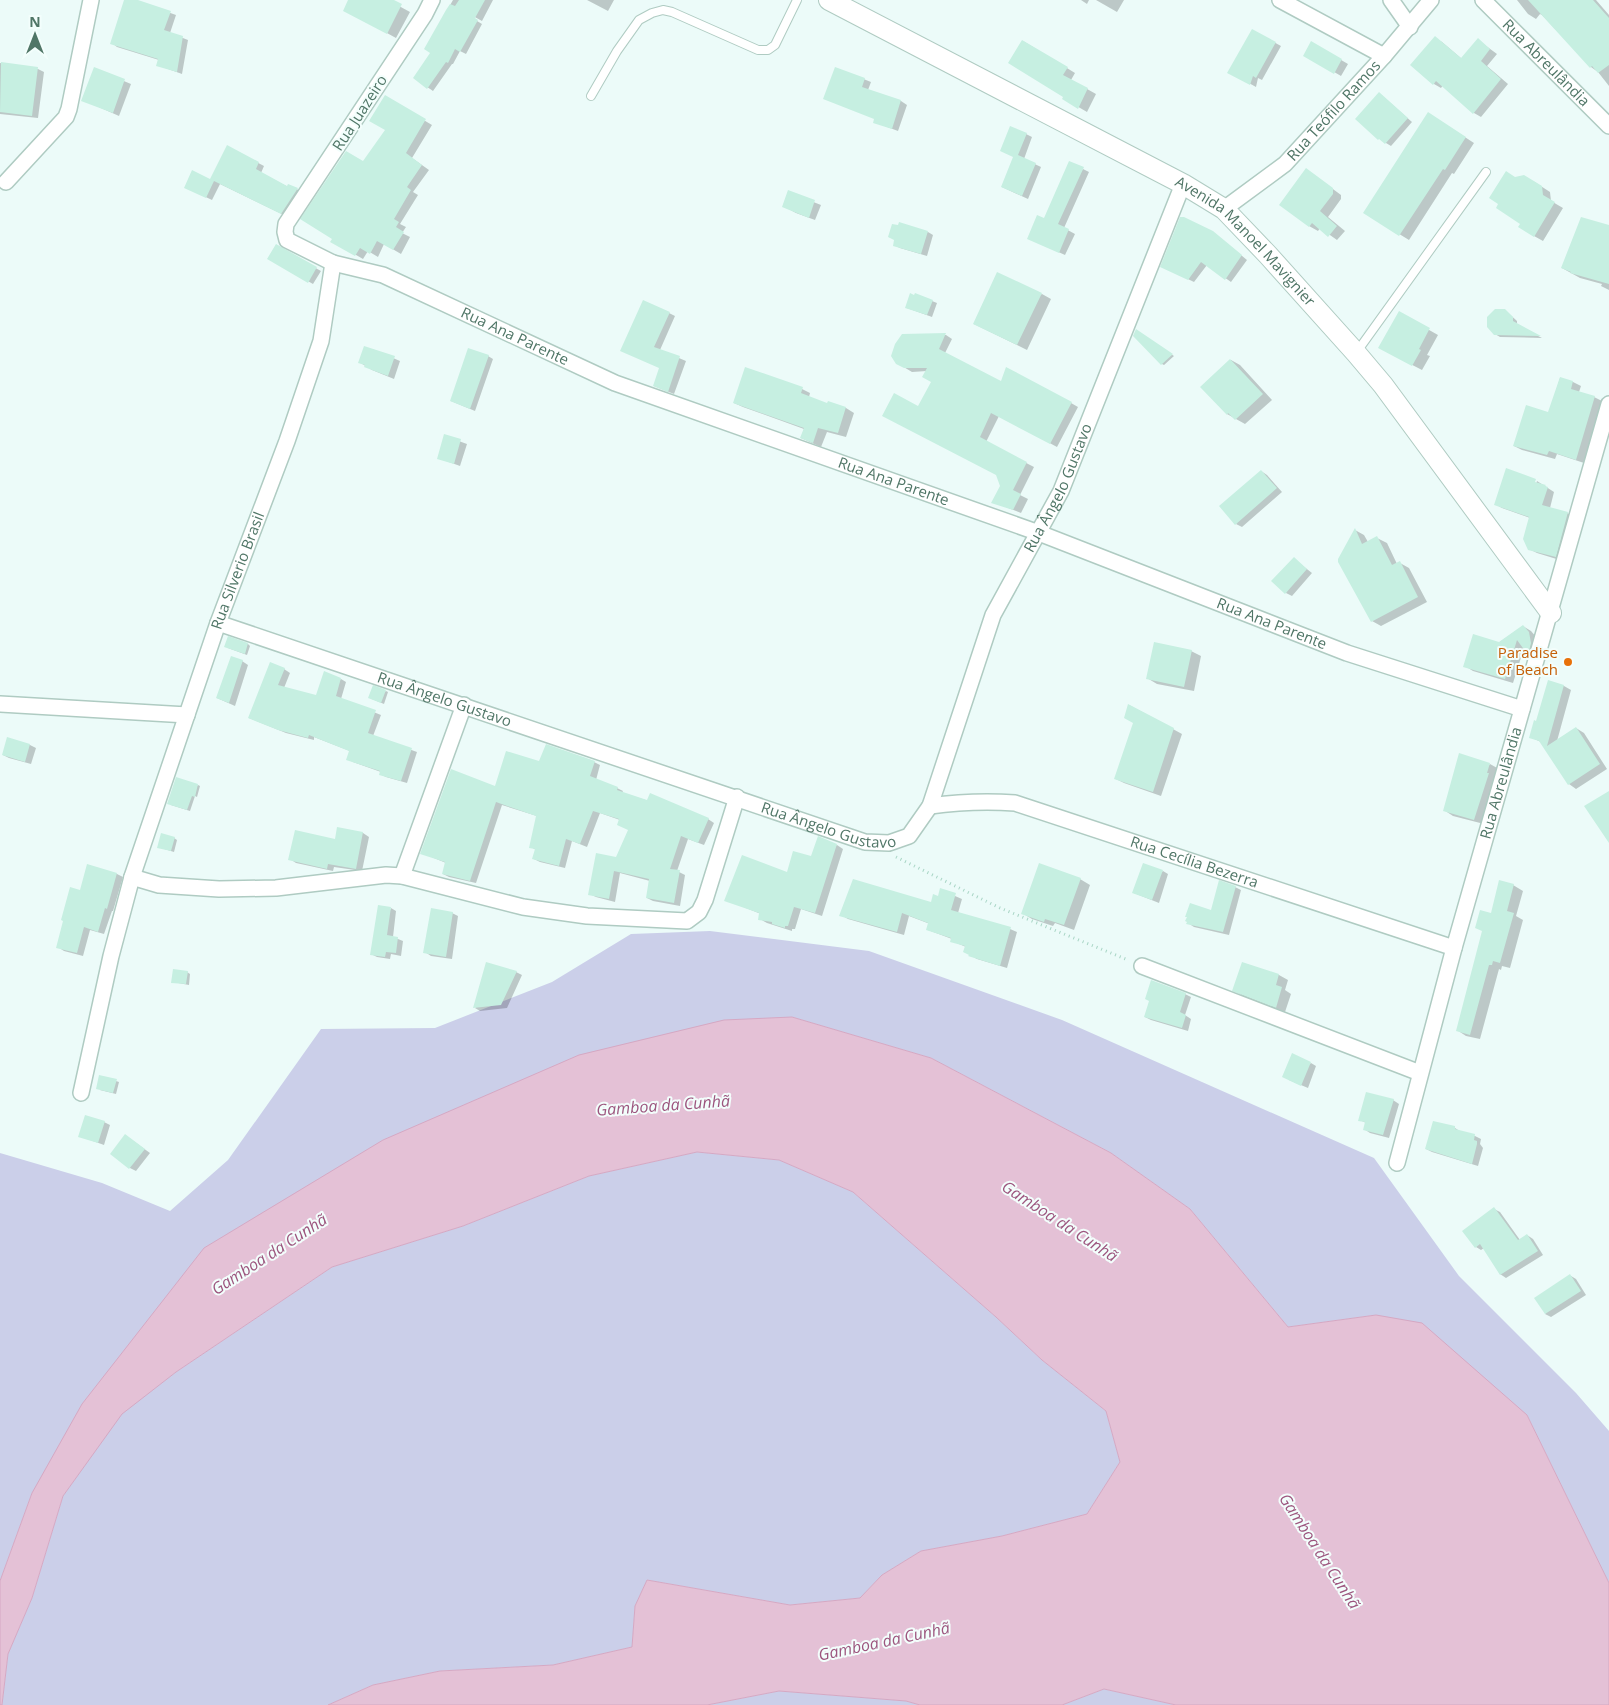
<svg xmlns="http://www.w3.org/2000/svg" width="1609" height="1705" font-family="'Open Sans',sans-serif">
  <rect width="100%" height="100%" fill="#ecfbf9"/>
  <path fill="#cbcfe9" d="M710,931l159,20 193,69 312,138 85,118 117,117 33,38v152l-82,-168 -151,-100 -88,12 -98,-118 -79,-56 -180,-95 -139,-41 -409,123 -351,353 -32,88v-428l102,30 68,28 58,-51 93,-131 114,-1 117,-46 79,-48z
    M697,1152l82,8 74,32 143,125 46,43 64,51 14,51 -33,52 -85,22 -81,15 -39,24 -22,23 -70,7 -143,-25 -12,26 -3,41 -79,18 -113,6 -67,14 -45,20h-326l6,-51 24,-56 31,-102 58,-82 55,-42 156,-105 131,-41 126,-50z
    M1104,1689l72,16h-114z
    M779,1691l127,10 14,4h-213z"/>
  <path fill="#e4c1d6" stroke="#d5a8c3" d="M792,1017l139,41 180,95 79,56 98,118 88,-12 46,8 105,92 82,168v122h-433l-72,-16 -42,16h-142l-14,-4 -127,-10 -72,14h-379l45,-20 67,-14 113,-6 79,-18 3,-41 12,-26 143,25 70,-7 22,-23 39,-24 81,-15 85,-22 33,-52 -14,-51 -64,-51 -46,-43 -143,-125 -74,-32 -82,-8 -108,24 -126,50 -131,41 -156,105 -54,42 -59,82 -31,102 -24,56 -6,51h-2v-124l32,-88 50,-89 122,-156 179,-108 196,-85 145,-35z"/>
  <path fill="#0003" d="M126,0h8l42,15 -6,18 18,7 -6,34 -25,-9 2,-5 -42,-13 -5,-4z
    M349,0h39l22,12 -14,26 -42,-23z
    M453,0h40l-11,21 -9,-5 -1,2 10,6 -16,30 -6,-3 -7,13h-1l-19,27 -19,-13 18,-26 -7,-3z
    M587,0h27l-6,11z
    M1081,0h8l-2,4z
    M1096,0h28l-7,12z
    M1517,0h79l13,15v71l-11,-14 -7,-5 -49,-52 -2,-1 -4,5 -8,-5z
    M1253,31l28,15 -19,34 -4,-2 -2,9 -27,-15z
    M1435,38l7,4 20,17 16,-19 19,14 -10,12 21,18 -27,33 -7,-4 -31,-28 -2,3 -7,-4z
    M1023,41l52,32 -4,7 25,14 -9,18 -24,-14 2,-2z
    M1312,43l36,21 -7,12 -36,-21z
    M0,63l38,6 6,3 -6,46 -38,-4z
    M836,68l35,14 -3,8 33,11 6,4 -9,26 -24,-9 1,-3z
    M95,69l36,15 -12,32 -36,-16z
    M1380,94l32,28 -21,24 -5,-3z
    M385,97l47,28 -20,33 17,12 -16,22 5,3 -18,29 6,3 -4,6 8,4 -9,17 -17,-10 -6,13 -10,-6 -5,8 -31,-18 31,-78 23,-33z
    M1437,119l37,24 -20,31 -2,-1 -43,67 -44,-27z
    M1026,134l6,3 -8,22 17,8 -13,32 -26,-12z
    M228,147l36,19 -3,7 27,14 1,-2 15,8 -16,24 -68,-33 -8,16 -21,-10 19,-9z
    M1083,169l6,3 -25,56 11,6 -10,21 -31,-14 10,-22z
    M1314,175l27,20v4l-13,18 17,14 -8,9 -17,-12 -2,3 -9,-5z
    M1515,178l18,3 17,11 1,9 12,7 -20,33 -9,-5 -12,-12z
    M788,192l33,13 -6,15 -19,-7 -13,-7z
    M1609,226v64l-8,-4 1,-2 -22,-6 -18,-10z
    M928,232l5,3 -6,21 -27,-8 -6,-3z
    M1213,232l34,28 -16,22 -24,-17 -13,17 -27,-13z
    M276,246l45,25 -8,13 -44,-25z
    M1042,294l9,5 -24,51 -53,-26z
    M932,301l5,2 -5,14 -25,-9z
    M1505,310l12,11v4l25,13 -42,-1 -5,-3z
    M669,313l6,3 -15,34 26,11 -12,33 -20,-8 7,-18 -34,-15z
    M1399,313l39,22 -11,20 3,1 -8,14 -33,-17z
    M1136,331l38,25 -10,9 -2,-1z
    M946,335l6,4 -7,14 56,29 70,21 7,4 -21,40 -58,-31 -13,26 48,25 -14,28 8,4 -7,14 -28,-11 8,-16 -4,-11 -78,-67 14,-26 -6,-11 -15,1 -15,-9 6,-27z
    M372,349l28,12 -6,18 -22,-9 -13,-8z
    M488,356l5,3 -18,52 -24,-10z
    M1231,360l9,5 32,35 -27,24 -18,-10z
    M1560,378l13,4 8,4 -2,6 15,5 8,4 -18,62 -27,-9 -2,5 -33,-9 -8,-4 35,-32z
    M802,389l8,4 -1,4 19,8 1,-2 17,5 8,5 -8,24 -19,-5 -6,15 -20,-9 3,-9 -61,-22 -9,-4z
    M445,436l22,8 -7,22 -22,-8z
    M1261,471l6,4 15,17 -40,35 -6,-3z
    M1537,481l17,11 -4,16 17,5 7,4 -11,44 -26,-8 -8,-4 1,-31 -28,-10 -7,-4 40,-16z
    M1355,530l9,5 4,7 9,-4 10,5 10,21 3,-1 9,5 18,34 -46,24 -9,-5z
    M1294,559l18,14 -20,23 -6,-3z
    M1523,626l8,5 6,7 -1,21 -7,-5 -5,-6 -11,35 -40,-12 -8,-5z
    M248,644l2,2 -3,9 -19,-7z
    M1191,651l10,5 -7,35 -37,-7 -10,-6z
    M242,661l6,4 -13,41 -18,-8z
    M284,669l6,4 -6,15 32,9 25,-18 5,3 -5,17 40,16 -8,21 44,16 -10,31 -21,-6 -6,-3 1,-2 -28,-10 -5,-3 2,-8 -36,-14v3l-28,-7 -37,-15z
    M1549,682l15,4 7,4 -14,51 19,-13 8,5 23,36 -31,20 -7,-5 -28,-42 -11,-5 7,-15z
    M386,691l2,1 -4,12 -12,-5z
    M1129,705l53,29 -21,62 -37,-13 -8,-4 19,-56z
    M8,738l22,7 6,3 -5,16 -22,-6 -6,-3z
    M594,762l6,3 -4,15 21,8 6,3 -1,2 86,26 6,4 -10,22 -16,-6 -11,32 8,4 -5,31 -27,-5 -6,-3 3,-17 -30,-8 -5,29 -19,-5 -6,-3 27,-35 12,-29 -9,-10 -20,-7 -13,34 -15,-6 -7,27 -25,-6 -6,-3 2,-9 -5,-3 6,-31 -35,-11 -26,78 -27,-6 -6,-3 3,-11 -24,-10 74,-65 44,-25z
    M1490,764l9,5 -15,55 -31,-8 -9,-6z
    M198,785l2,1 -3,11 -2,-1 -5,15 -19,-6z
    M338,829l25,4 6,4 -7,34 -28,-4 -1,4 -37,-8 -6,-4 46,-18z
    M174,838l3,2 -3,12 -13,-4z
    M837,845l6,4 -21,67 -21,-7 -6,20h-3v2l-25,-8 -7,-4 1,-5 -35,-14 62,-26 24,-17z
    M88,865l29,9 6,3 -10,34h-1l-8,23 -14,-4 -7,26 -19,-5 -6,-4 23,-55z
    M1163,871l5,3 -9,29 -25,-10z
    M1080,879l10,6 -16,45 -19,-7 -2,3 -21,-7 -10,-6z
    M1513,885l10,6 -7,25 7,4 -13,48 -8,-2 -1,4 -2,-1 -19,70 -14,-3 -9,-6 35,-116z
    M1235,887l6,3 -12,45 -35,-8 -6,-4 24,-11z
    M941,890l21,9 -4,14 52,16 7,3 -10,36 -30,-9 -7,-4 -4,-8 -14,-6v-2l-24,-9 2,-6 -21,-8 -5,19 -56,-16 -7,-4 91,-12 7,-6z
    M391,908l5,3 -3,26 10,4 -2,15 -10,-2 -1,5 -13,-2 -6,-3z
    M452,913l6,3 -6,43 -21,-3 -6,-4z
    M1243,963l36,12 9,5 -3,10 6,4 -6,18 -42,-16 -9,-6z
    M187,972l3,2 -1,11 -16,-3z
    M516,972l6,3 -15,33 -27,3 -5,-3z
    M1185,994l6,3 -6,18 6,4 -3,12 -37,-11 -6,-3z
    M1311,1063l5,3 -8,22 -19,-8z
    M100,1076l19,6 -3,12 -16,-4z
    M1393,1100l6,4 -10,34 -19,-5 -6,-4 2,-6 -6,-3z
    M104,1122l6,3 -6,20 -25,-9z
    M1455,1128l6,4 14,4 6,3 -1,5 3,4 -5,18 -46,-14 -6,-3z
    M125,1135l25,18 -14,18 -6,-3z
    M1494,1209l6,3 20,28 7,-5 6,4 10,16 -37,23 -6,-4 -16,-26 -3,2 -5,-3z
    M1571,1276l5,3 10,16 -35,22 -6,-3z"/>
  <path fill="#c6efe1" d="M124,0h14l33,11 -7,19 19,6 -6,36 -21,-6 2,-7 -48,-15z
    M348,0h46l8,4 -15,30 -44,-23z
    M459,0h26l-10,18 3,2 -18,32 -5,-3 -7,14 -2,-1 -19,27 -14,-11 17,-25 -6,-4 22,-39 4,-6 5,2z
    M1528,0h65l16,18v47l-11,8 -6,-7 -2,2z
    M1252,29l24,13 -20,36 -3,-2 -3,9 -23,-12z
    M1435,36l26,22 17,-20 12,11 -9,12 20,18 -28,35 -37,-33 -3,4 -23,-20z
    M1022,40l46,27 -5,8 25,13 -10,21 -16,-10 1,-2 -55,-34z
    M1311,41l31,18 -8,15 -31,-18z
    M1,62l37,5 -6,49 -32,-4z
    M94,67l31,12 -12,34 -32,-12z
    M835,67l30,11 -3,9 39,13 -9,29 -19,-6 1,-4 -51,-20z
    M1379,92l29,26 -23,26 -6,-5 -1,1 -23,-21z
    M385,95l41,24 -20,34 16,12 -15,22 4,3 -17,29 5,3 -3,5 8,5 -11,18 -16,-9 -7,13 -10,-6 -5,8 -25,-14 2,-3 -32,-20 46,-68 17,10 22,-31 -16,-9z
    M1428,112l38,25 -21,33 -2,-1 -44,67 -36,-23z
    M1010,126l17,7 -9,22 18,8 -14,33 -21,-9 12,-30 -13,-6z
    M227,145l32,17 -3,7 31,17 1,-2 10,4 -17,26 -67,-33 -8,17 -22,-10 8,-18 18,9z
    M1069,161l15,6 -26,57 11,5 -10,24 -32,-14 10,-24 7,3z
    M1306,168l27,20v6l-13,17 17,15 -9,11 -16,-14 -3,4 -30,-22z
    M1506,171l9,6 9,-2 18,11 1,9 12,7 -21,35 -16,-10 2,-3 -24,-16 2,-4 -9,-6z
    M788,190l27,10 -6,18 -27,-11z
    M1180,217h4l29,14 29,24 -17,25 -24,-18 -13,18 -28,-13z
    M1581,217l28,8v59l-39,-11 1,-1 -10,-4z
    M899,222l29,9 -7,23 -28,-8 1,-6 -6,-3 4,-13 6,1z
    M276,244l41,23 -9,16 -41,-24z
    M997,272l45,21 -25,52 -44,-21z
    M910,293l4,2 1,-2 18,7 -6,15 -22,-7z
    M643,300l27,12 -16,35 26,9 -12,36 -15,-6 6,-18 -39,-17z
    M1495,309h10l8,8v4l28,15 -47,-1 -7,-8v-10z
    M1399,311l31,17 -11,21 2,1 -9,16 -34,-18z
    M1136,329l37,25 -12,11 -28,-29z
    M946,333l-7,16 62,32 5,-14 66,35 -22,42 -59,-31 -11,24 47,25 -14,28 8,4 -8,16 -22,-7 9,-17 -4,-11 -114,-59 12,-23 24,13 13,-24 -9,-5 5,-9h-23l-8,-4 -5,-8 4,-12 7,-10z
    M364,346l31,10 -7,20 -24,-9 1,-2 -7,-2z
    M468,348l21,7 -19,54 -20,-8z
    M1230,359l33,35 -28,26 -7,-7 -1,2 -27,-28z
    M745,367l58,20 -2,6 26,10 1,-2 18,6 -8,26 -20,-5 -5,15 -13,-5 4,-10 -71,-25z
    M1560,377l13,4 -2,8 24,7 -19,64 -27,-9 -2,4 -34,-9 13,-41 22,7z
    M444,434l17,5 -7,25 -17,-5z
    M1506,468l30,11 -1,3 11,3 -1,1 3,1 -6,18 26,7 -12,45 -28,-7 -5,-11 6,-22 -35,-12z
    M1261,470l16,18 -42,37 -16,-19z
    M1355,528l7,16 15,-8 15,29 8,-4 18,36 -47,25 -33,-60v-3z
    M1294,557l13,12 -22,25 -14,-13z
    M1523,625l6,7 2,11 -3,12 -11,-15 -12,39 -42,-12 10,-33 26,8z
    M228,636l20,7 -3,11 -21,-7z
    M1154,642l38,8 -8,37 -38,-8z
    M231,656l12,4 -14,43 -13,-5z
    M270,662l15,6 -7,17 38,10 8,-24 17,7 -5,18 40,14 -8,23 44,15 -11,33 -22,-6 1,-4 -34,-11 3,-9 -40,-16 -1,3 -30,-8 -30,-12z
    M1548,680l16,5 -17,61 29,-19 24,37 -32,21 -29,-44 -10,-3 5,-18 2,1z
    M373,685l13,5 -5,13 -13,-5z
    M1128,704l46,24 -21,64 -39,-13 19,-56 -9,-5z
    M7,737l23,7 -5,18 -23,-7z
    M546,744l49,17 -5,15 28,11 -1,3 30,10 3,-7 59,25 -11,25 -17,-7 -11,33 10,1 -6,33 -28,-5 3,-19 -35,-8 -5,28 -21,-4 8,-42 20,4 12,-27 -11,-5 2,-6 -26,-8 -13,33 -14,-5 -7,27 -27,-7 3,-10 -6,-1 7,-32 -40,-14 -26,79 -28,-7 3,-12 -25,-8 31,-85 44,17 11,-35 33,10z
    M1459,753l31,10 -3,10h2l-15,47 -31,-9z
    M176,777l22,7 -3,13 -3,-1 -5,14 -20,-6z
    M1609,791v52l-25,-37z
    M337,827l26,5 -7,37 -28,-5 -1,5 -39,-9 7,-30 40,9z
    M161,833l14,4 -4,14 -14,-3z
    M818,836l19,8 -22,69 -21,-6 -6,19h-3v2l-13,-4v-2l-14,-2 1,-7 -35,-12 18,-46 45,17 6,-21 18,5z
    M1039,863l42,15 -17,47 -19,-6 -1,3 -23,-8z
    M1143,863l20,7 -11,30 -20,-7z
    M87,864l30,9 -10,36 -2,-1 -7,24 -14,-5 -7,26 -21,-5 7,-27 -2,-1 9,-33 10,3z
    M853,879l78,23 2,-8 5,2 2,-8 16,5 -5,17 60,17 -11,39 -32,-10 1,-1 -6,-3 2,-6 -15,-4 1,-4 -25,-8 2,-7 -26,-10 -5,19 -58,-16z
    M1219,880l17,6 -13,46 -37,-8 1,-2 -2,-1 2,-4h-2l5,-14 21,7z
    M1499,880l15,4 -7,27 7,2 -14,50 -7,-2 -1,4h-3l-19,70 -14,-4 26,-100 -7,-3 5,-18 11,3z
    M378,905l13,2 -4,28 11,2 -2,16 -10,-1 -1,5 -15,-2z
    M431,908l22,4 -7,45 -23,-4z
    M486,962l31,9 -16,34 -28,3z
    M1242,962l37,12 -3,11 6,2 -6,21 -44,-17z
    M173,969l15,2 -2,13 -15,-1z
    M1151,980l35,13 -6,19 6,3 -4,13 -38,-11 5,-16 -4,-2z
    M1292,1053l19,9 -10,24 -19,-9z
    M99,1075l18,4 -4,14 -17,-4z
    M1366,1092l28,7 -11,36 -20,-5 2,-8 -7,-1z
    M85,1115l20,6 -7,22 -20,-6z
    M1433,1121l22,5v3l20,5 -1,6 3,1v3l-5,20 -47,-15z
    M125,1134l20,15 -16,20 -19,-15z
    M1494,1207l24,33 9,-6 11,17 -38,24 -20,-31 -5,4 -13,-17z
    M1570,1274l11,17 -36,23 -11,-16z"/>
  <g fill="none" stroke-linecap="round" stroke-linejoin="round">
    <defs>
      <path id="service" d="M591,96l26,-45 22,-31 13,-7 11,-3 9,2 86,38h10l7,-5 22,-45
        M1356,353l130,-181"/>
      <g id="minor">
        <path id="s1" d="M432,0l-7,14 -139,210 -1,8 2,8 46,23 50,12 232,108 424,150 308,120 175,56"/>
        <path d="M1280,0l104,56"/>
        <path d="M1391,0l19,27"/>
        <path id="s2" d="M1483,0l126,126"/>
        <path d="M6,182l60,-65 3,-8 22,-109"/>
        <path id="s3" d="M1224,209l61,-45 99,-108 47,-56"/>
        <path id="s4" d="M218,623l647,219 24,1 20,-7 21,-30 63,-191 68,-124 122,-307"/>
        <path d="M0,704l187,11"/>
        <path id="s5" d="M930,806c29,-4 56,-5 85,-3l439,145"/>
        <path d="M402,876l62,-171"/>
        <path d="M132,877l27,8 60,4 57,-1 110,-13 16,1 121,31 64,9 100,5 12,-9 6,-12 32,-103"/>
        <path d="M1142,966l278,107"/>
        <path id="s6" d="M81,1093l30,-137 21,-79 86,-254 69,-182 34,-100 12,-78"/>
        <path id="s7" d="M1397,1163l57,-215 155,-544"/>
      </g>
      <g id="tertiary">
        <path id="s8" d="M829,0l354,184 41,25 44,46 88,98 27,32 168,228"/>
      </g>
    </defs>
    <use href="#service" stroke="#afcbc2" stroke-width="10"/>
    <use href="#minor" stroke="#afcbc2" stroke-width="18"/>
    <use href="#tertiary" stroke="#afcbc2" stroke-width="22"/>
    <path stroke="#a8d5c5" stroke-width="3" stroke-dasharray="1 4" stroke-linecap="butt" d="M896,857l104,51 128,52"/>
    <use href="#service" stroke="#fff" stroke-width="8"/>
    <use href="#minor" stroke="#fff" stroke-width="15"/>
    <use href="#tertiary" stroke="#fff" stroke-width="20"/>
  </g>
  <circle fill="#e8710a" stroke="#f3fefc" stroke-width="2" cx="1568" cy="662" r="5"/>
  <g text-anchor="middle" stroke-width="4" stroke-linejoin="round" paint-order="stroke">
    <g font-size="15" fill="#507667" stroke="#f3fefc">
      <text dy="5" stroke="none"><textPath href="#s2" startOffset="89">Rua Abreulândia</textPath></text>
      <text dy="5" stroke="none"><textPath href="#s3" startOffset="148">Rua Teófilo Ramos</textPath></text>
      <text transform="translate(360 113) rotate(-57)" y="5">Rua Juazeiro</text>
      <text dy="5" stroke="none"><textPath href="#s8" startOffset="484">Avenida Manoel Mavignier</textPath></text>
      <text dy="5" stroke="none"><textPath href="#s1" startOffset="532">Rua Ana Parente</textPath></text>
      <text dy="5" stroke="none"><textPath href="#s1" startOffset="938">Rua Ana Parente</textPath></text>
      <text dy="5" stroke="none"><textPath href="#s4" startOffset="1109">Rua Ângelo Gustavo</textPath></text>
      <text dy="5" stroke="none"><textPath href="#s6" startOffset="546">Rua Silverio Brasil</textPath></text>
      <text dy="5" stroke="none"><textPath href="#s1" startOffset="1342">Rua Ana Parente</textPath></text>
      <text dy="5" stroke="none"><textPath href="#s4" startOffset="239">Rua Ângelo Gustavo</textPath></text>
      <text dy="5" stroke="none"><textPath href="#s7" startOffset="394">Rua Abreulândia</textPath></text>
      <text dy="5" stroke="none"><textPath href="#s4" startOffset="644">Rua Ângelo Gustavo</textPath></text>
      <text dy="5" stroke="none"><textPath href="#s5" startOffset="274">Rua Cecília Bezerra</textPath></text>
    </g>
    <g font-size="15" fill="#c56008" stroke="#f3fefc" text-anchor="end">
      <text x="1558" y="658">Paradise<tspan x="1558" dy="17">of Beach</tspan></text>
    </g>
    <g font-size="16" font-style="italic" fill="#9c557e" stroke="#f3fefc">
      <text transform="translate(663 1105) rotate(-4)" y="6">Gamboa da Cunhã</text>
      <text transform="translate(1060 1221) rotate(33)" y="6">Gamboa da Cunhã</text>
      <text transform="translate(269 1254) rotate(-33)" y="6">Gamboa da Cunhã</text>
      <text transform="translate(1320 1551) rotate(57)" y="6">Gamboa da Cunhã</text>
      <text transform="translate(884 1641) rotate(-12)" y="6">Gamboa da Cunhã</text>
    </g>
  </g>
  <g transform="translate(35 35)" stroke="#f3fefc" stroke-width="4" paint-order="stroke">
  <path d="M0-4L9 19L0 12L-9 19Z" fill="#507667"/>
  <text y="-8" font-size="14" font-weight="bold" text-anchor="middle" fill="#507667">N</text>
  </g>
</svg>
